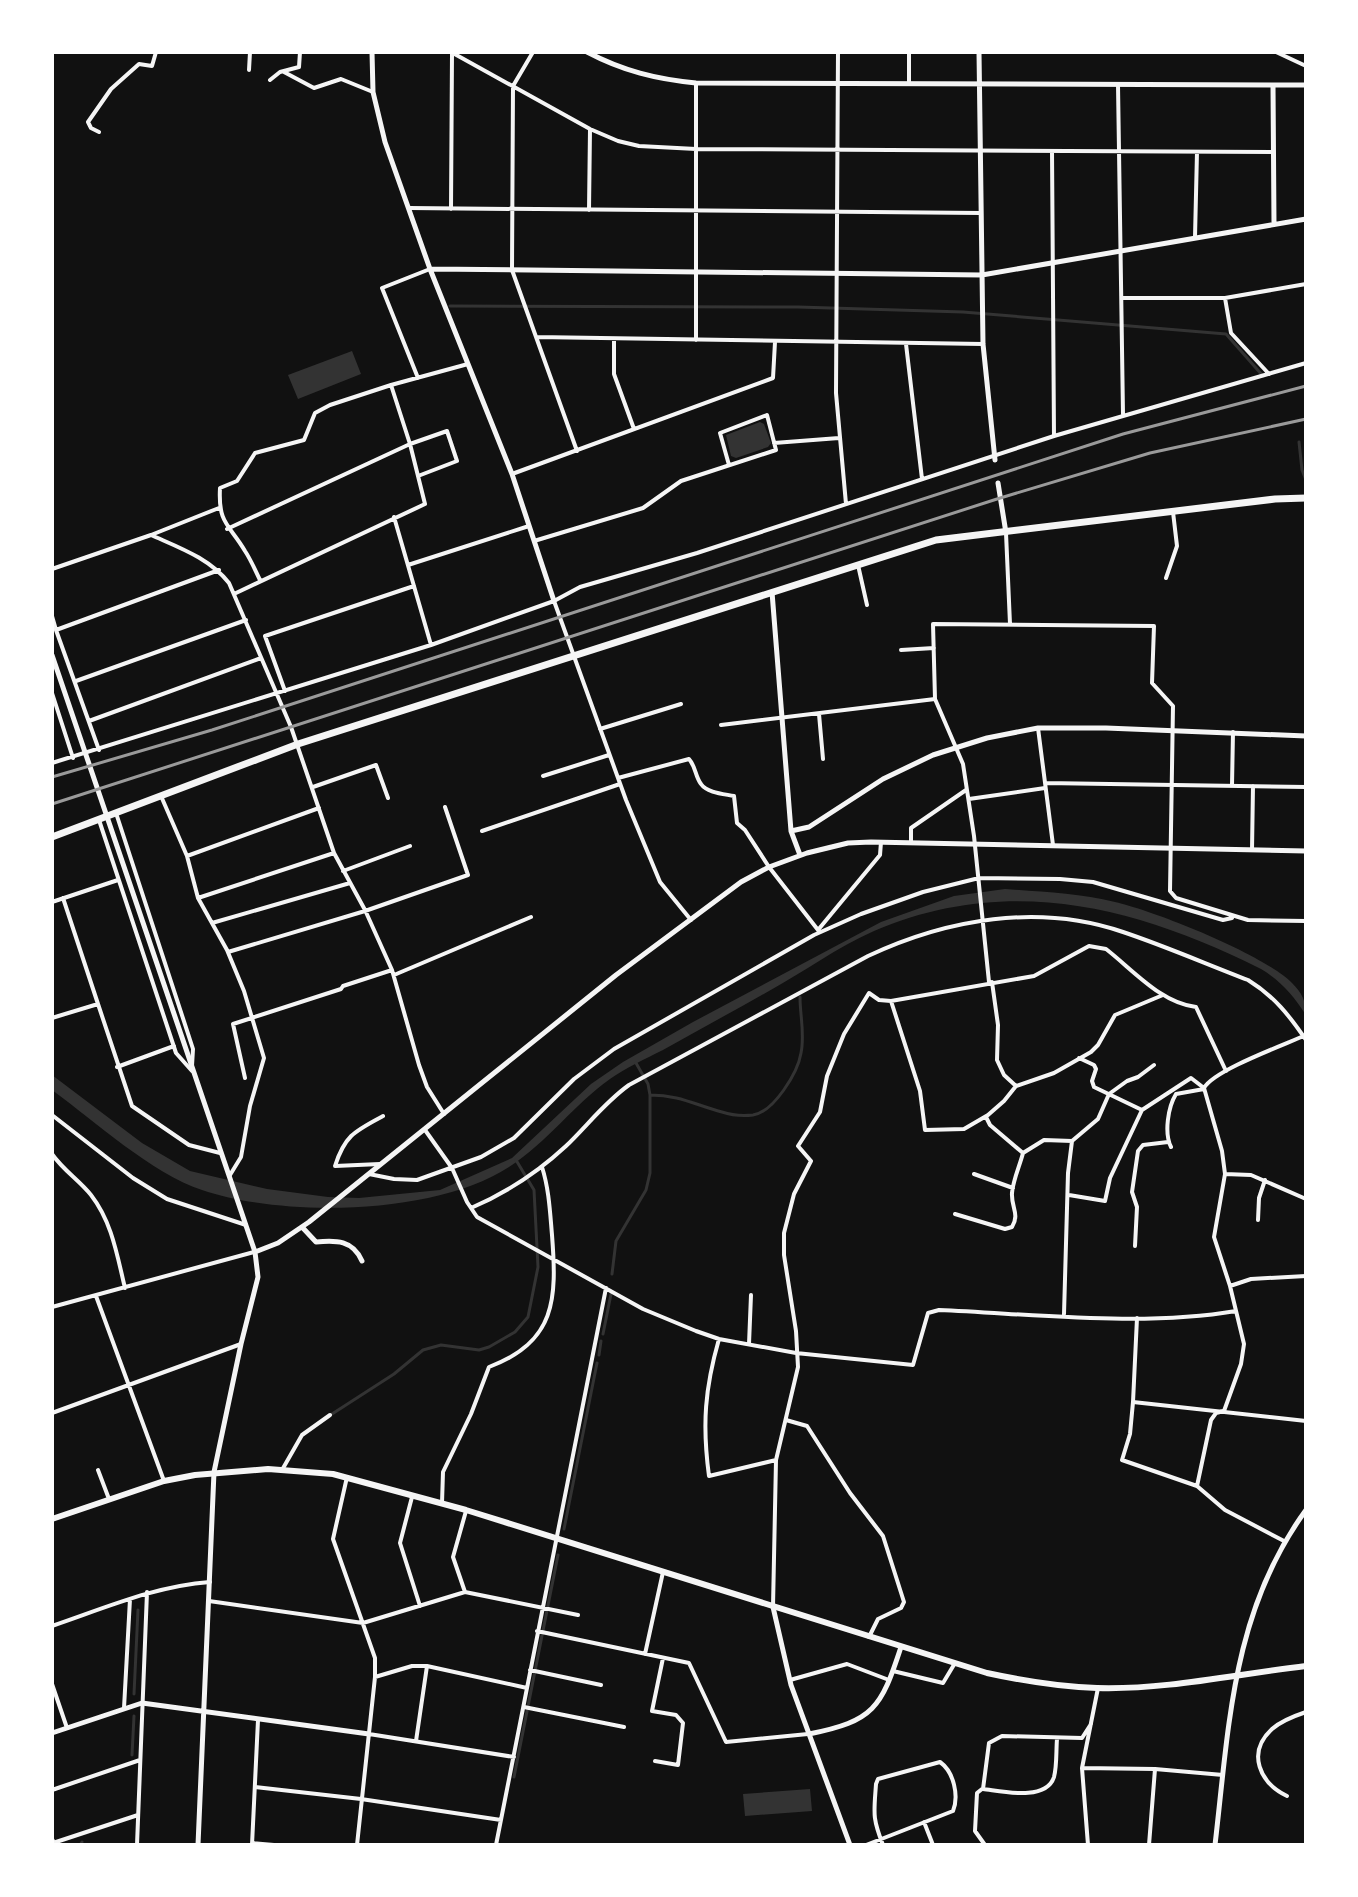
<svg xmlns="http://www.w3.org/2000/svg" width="1358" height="1897" font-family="Merriweather,serif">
  <rect width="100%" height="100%" fill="#111"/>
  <path fill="#333" d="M352,351l9,23 -63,25 -10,-24z
    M760,422l4,2 7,19 -3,4 -32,11 -5,-2 -5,-21z
    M1005,889c37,3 74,4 110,13 40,9 150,53 177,81 10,10 14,18 14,32 -13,-20 -25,-34 -45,-46 -126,-63 -253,-95 -387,-38 -37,16 -70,41 -105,60 -35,20 -71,39 -106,59 -18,9 -36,17 -53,29 -37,26 -62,63 -101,88 -73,48 -225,51 -307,23 -51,-17 -106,-68 -150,-100v-15l90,68 48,28 77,18 61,8 31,1 81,-8 72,-32 79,-74 32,-22 70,-40 188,-100 73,-26z
    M810,1789l2,22 -67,5 -2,-22z"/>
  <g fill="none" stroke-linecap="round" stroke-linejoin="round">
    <path stroke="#333" stroke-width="3" d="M450,306l348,1 165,5 263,22 37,42
      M1299,442l3,28 4,10
      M636,1063l12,21 2,11
      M612,1274l4,-33 30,-51 4,-17v-78c30,0 45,10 72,17 9,3 22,4 31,3 21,-3 45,-43 48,-62 4,-19 -1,-37 -1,-56
      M603,1334l8,-40
      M599,1355l2,-14
      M332,1414l62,-40 29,-24 18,-5 38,5 10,-3 26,-15 13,-15 10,-50 -4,-77 -18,-30
      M564,1529l33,-166
      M134,1694l4,-84
      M132,1755l2,-39
      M514,1777l44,-222
      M80,1845l2,-3"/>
    <path stroke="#f5f5f5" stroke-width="4" d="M451,52l139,77 28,12 21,5 57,3 577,3
      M533,52l-20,34 -1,184 65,181
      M838,52l-2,341 10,111
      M1276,52l30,14
      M249,70l1,-18
      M284,72l30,16 27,-9 32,13
      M270,80l10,-8 19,-5 1,-15
      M909,83v-31
      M1118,85l5,329
      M99,132l-8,-4 -3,-6 23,-33 28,-25 13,2 4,-14
      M1052,151l2,285
      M409,208l572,5
      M451,209l1,-156
      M589,210l1,-81
      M1195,237l2,-85
      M1122,298h103l81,-14
      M1225,298l6,35 38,41
      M536,337l447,7
      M614,339v35l20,55
      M696,340v-257
      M906,344l16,135
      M418,378l-36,-90 48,-19
      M774,443l65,-5
      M512,474l261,-96 2,-36
      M394,517l37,128
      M227,529l183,-85 37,-13 10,30 -39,15
      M1006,533l4,91
      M151,535l68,-27
      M534,541l109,-33 38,-27 95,-31 -9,-35 -47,18 9,32
      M408,565l121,-39
      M858,565l9,40
      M52,569l99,-34c29,13 58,23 78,48l62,144 43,126 31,57 27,60 27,95 8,22 17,27
      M1166,578l11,-32 -4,-34
      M260,580c-5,-10 -9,-20 -15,-29 -16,-27 -27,-27 -25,-63l17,-7 18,-28 49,-13 11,-27 15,-8 61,-20
      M236,593l189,-89 -15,-60 -19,-59 77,-21
      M554,601l72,199 34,82 31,38
      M52,616l4,14
      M901,650l33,-2
      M76,681l170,-61
      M285,691l-20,-55 149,-50
      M52,693l21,65
      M819,714l4,45
      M89,721l172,-63
      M721,725l214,-26
      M1038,728l15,117
      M600,729l81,-25
      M99,750l-43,-120 163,-60
      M52,763l379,-118 123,-44 26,-14 117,-34 357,-117 252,-73
      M543,776l66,-21
      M618,778l71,-19c7,8 6,17 12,25 6,9 24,10 33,12l3,27 8,7 24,37 49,63
      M1045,783l261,4
      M1232,785l1,-53
      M313,787l63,-22 12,33
      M161,796l26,60 11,42 29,52 17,41 20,67 -14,48 -9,51 -11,18
      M969,799l76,-11
      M116,813l77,236 -1,17
      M99,820l77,233 16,18
      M482,831l138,-47
      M911,842v-14l55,-38
      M1252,850l1,-64
      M187,856l132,-48
      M343,871l67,-25
      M63,898l35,106
      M198,898l136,-45
      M52,902l66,-22
      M212,923l138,-40
      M818,930l62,-75 1,-13
      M228,952l137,-41 103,-36 -23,-68
      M394,975l137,-58
      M989,982l-15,-146 -11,-72 -28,-65 -2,-75 221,2 -2,57 21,23 -3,185 6,7 72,22 58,1
      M992,982l6,43 -1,35 7,15 12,11
      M891,1001l29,90 5,39 39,-1 24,-14 16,-14 12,-15 38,-13 37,-21 7,-7 17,-30 48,-20
      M52,1018l46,-14 34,102 57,39 31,8
      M1079,1058l15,7 2,4 -4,12 2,6 48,23
      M117,1067l57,-21
      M245,1078l-12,-54 108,-35 2,-3 49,-16
      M52,1115l81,63 34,21 79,26
      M425,1130l27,38 15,34 10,15 166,92 53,22 23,8 77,14 117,12 15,-52 11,-3c95,4 203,17 297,1
      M1171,1147c-7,-14 -3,-40 5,-53l28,-5
      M1023,1153l21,-13 28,1 26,-22 11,-25 18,-13 11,-4 16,-12
      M52,1154c11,16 27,26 39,41 21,27 26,60 34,93
      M380,1164l-45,2c10,-31 20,-35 48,-50
      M369,1174l25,5 23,1 64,-23 33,-19 60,-59 40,-30 200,-114 47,-21 62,-22 56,-14 81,1 33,3 130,38 9,-2
      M974,1174l39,14
      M1225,1174l26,1 55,24
      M1069,1195l36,6 5,-23 32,-68 49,-32 13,10
      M471,1208c35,-15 67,-36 95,-62 21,-20 39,-44 63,-61l239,-129c79,-37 170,-53 255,-24 42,14 83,32 125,48 26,16 41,35 58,60
      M955,1214l50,15 7,-2c8,-13 -1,-20 0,-34 1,-13 8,-28 11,-40l-33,-28 -4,-8
      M1258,1220l1,-22 6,-18
      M1135,1246l2,-39 -5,-15 6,-41 5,-6 25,-3
      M1230,1286l21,-7 55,-3
      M96,1296l68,185
      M52,1307l202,-55
      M1064,1314l4,-141 4,-32
      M1137,1318l-4,84 173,19
      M719,1339c-14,49 -17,85 -10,137l67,-16
      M749,1344l2,-49
      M1133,1402l-3,32 -8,26 75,26 28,24 59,31
      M52,1413l189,-69
      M786,1420l21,6 43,67 33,43 21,66 -3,6 -23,11 -9,18
      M98,1470l11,29
      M282,1470l20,-35 28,-20
      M347,1477l-14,62 42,119v19l-18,168
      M1197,1486l14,-66 5,-7 8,-2 17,-47 3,-20 -14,-58 -16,-49 11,-63 -3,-23 -18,-63c10,-18 80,-43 102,-53
      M412,1497l-12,46 20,63
      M442,1503l1,-31 28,-58 18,-47c67,-25 68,-68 63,-132 -2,-23 -3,-46 -10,-68
      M465,1592l-12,-35 13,-46
      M209,1601l154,22 102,-31 113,23
      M773,1607l3,-147 22,-93 -2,-36 -12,-76v-22l10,-39 17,-33 -13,-15 22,-34 7,-36 17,-42 25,-41 10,7 12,1 143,-25 55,-30 17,3c27,21 55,54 90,58l30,64
      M52,1626c53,-18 103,-40 158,-44
      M537,1631l152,32 37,79 82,-8
      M645,1654l18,-82
      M530,1670l71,15
      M893,1671l50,12 12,-20
      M375,1677l37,-11h15l100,22
      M790,1680l57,-16 42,16
      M52,1684l15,44
      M524,1707l100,20
      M124,1708l6,-109
      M369,1734l145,23
      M1057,1739c-1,12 0,27 -3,38 -8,25 -53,14 -71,12l6,-46 13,-7 80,2 9,-14
      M416,1741l11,-75
      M655,1761l23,4 5,-42 -7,-8 -24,-4 11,-53
      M1082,1768l73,1 68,6
      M255,1787l106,12 140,21
      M982,1789l-5,4 -2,38 10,14
      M52,1790l88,-30
      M1287,1796c-27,-13 -41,-43 -15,-67 9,-8 22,-13 34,-17
      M924,1822l9,23
      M53,1843l85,-28
      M252,1843l22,2
      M137,1845l10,-253
      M252,1845l6,-125
      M496,1845l110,-557
      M866,1845l87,-34c6,-15 1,-39 -13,-49l-62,17 -2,5c-2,29 -4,33 7,61
      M1088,1845l-6,-77 16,-80
      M1149,1845l6,-76"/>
    <path stroke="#f5f5f5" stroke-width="5" d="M372,52l1,40 12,50 45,127 82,205 42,127
      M587,52c36,19 69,27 109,31l610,2
      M979,52l4,292 12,116
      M1273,85l1,139
      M430,269l552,6 324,-56
      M998,483l8,50
      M772,592l19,239 9,24
      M52,655l203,597 3,25 -17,67 -27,128 -16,373
      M791,831l18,-4 74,-48 50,-24 54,-17 51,-10h68l200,8
      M302,1227l14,15c20,-2 37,-2 46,19
      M255,1252l23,-9 31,-21 307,-247 125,-93 28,-15 38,-14 41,-10 23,-1 435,9
      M773,1607l18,78 59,160
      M52,1733l90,-30 227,31
      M809,1734c65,-13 72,-26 92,-87
      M52,1840l2,5
      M1215,1845c14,-119 17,-234 91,-335"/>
    <path stroke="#f5f5f5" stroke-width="6" d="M52,1519l112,-38 31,-6 73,-6 65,5 133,36 521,163c37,8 73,14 110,15 69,2 140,-14 209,-22"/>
    <path stroke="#f5f5f5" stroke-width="7" d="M52,837l246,-93 638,-204 339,-41 31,-1"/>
    <path stroke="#9a9a9a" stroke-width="3" d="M52,777l160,-47 911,-296 183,-48
      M52,804l945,-305 153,-46 156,-34"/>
  </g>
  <rect width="1358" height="1897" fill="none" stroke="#ffffff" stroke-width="108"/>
</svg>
